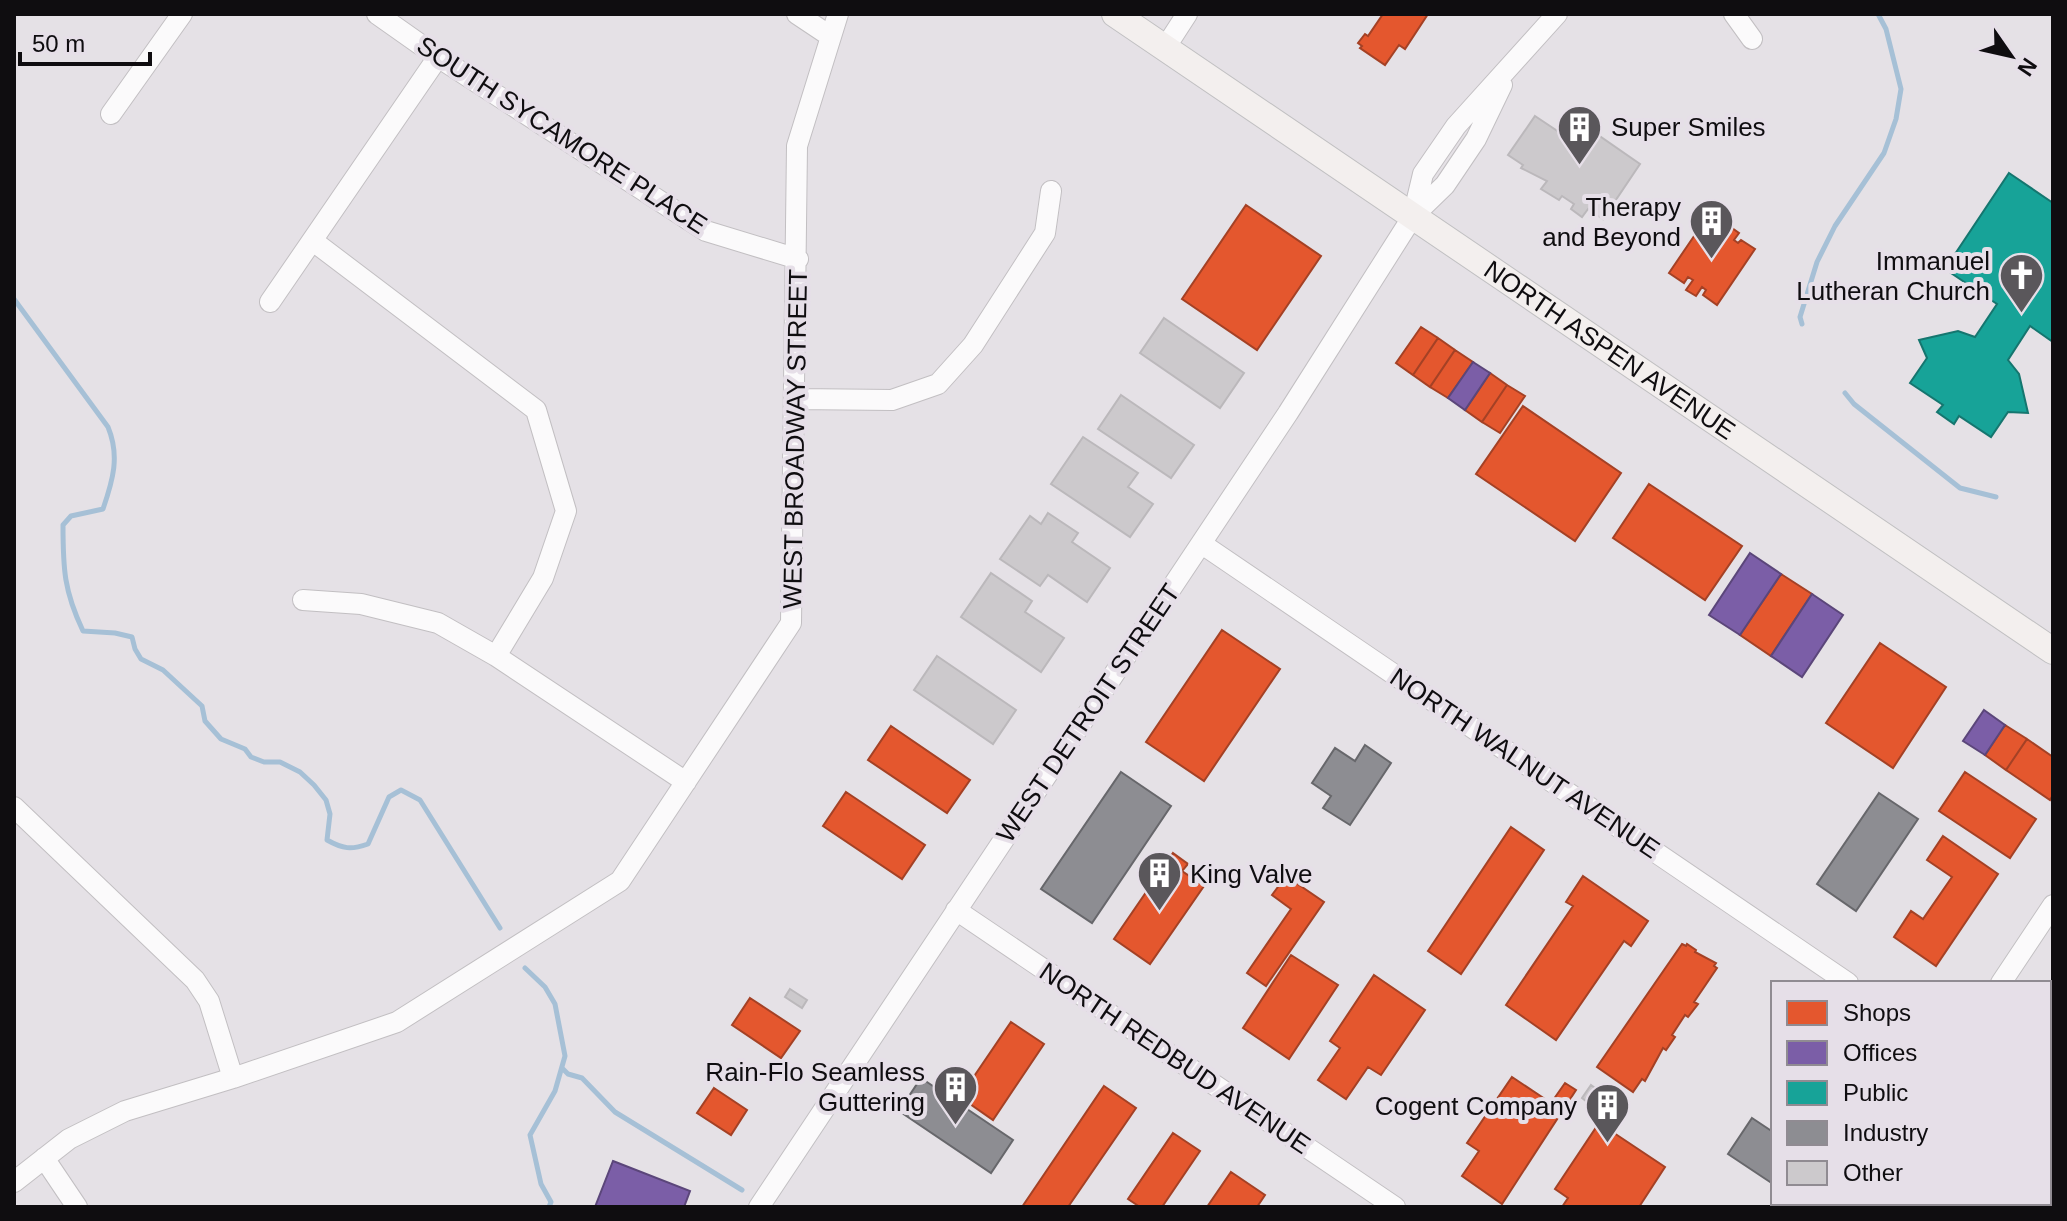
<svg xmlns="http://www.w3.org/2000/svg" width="2067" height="1221" font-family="Helvetica,sans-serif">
  <rect width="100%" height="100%" fill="#e5e1e6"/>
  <path fill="#e4572e" stroke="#a44125" stroke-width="2" d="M1383,14h45l-23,35 -6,-4 -14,20 -25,-17 2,-2 -4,-3 7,-9 3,2z
    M1246,205l75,51 -64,94 -75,-51z
    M1707,217l17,11 -3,4 3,2 5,-8 10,7 -5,7 4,3 3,-3 14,9 -38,56 -14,-10 3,-5 -4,-3 -6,9 -10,-6 7,-10 -5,-3 -4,6 -15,-10z
    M1421,327l17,11 -25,37 -17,-12z
    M1438,338l17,12 -25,37 -17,-12z
    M1455,350l18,12 -25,36 -18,-11z
    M1490,373l17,12 -25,37 -17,-12z
    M1507,385l18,11 -25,37 -18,-11z
    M1523,406l98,67 -46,68 -99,-67z
    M1649,484l93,62 -37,54 -92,-62z
    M1781,574l31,20 -41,62 -31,-21z
    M1222,630l58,39 -76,112 -58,-39z
    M1880,643l66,44 -53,81 -67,-45z
    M2005,725l22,14 -21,31 -21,-15z
    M891,726l79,54 -23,33 -79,-53z
    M2027,739l26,18v38l-3,5 -44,-30z
    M1965,772l71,47 -26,39 -71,-47z
    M846,792l79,53 -23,34 -79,-53z
    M1511,827l33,23 -83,124 -33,-23z
    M1943,836l55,38 -62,92 -42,-29 17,-26 12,8 29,-42 -25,-17z
    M1173,853l15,11 -6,7 22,15 -54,78 -36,-25z
    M1286,876l38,26 -58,84 -19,-13 44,-64 -19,-14z
    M1583,876l65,45 -17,25 -7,-5 -68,99 -50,-35 67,-99 -7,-4z
    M1682,944l4,2 1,-2 9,6 -1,2 21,11 -2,3 3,2 -23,34 4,2 -10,13 -3,-2 -13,20 3,2 -9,13 -3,-2 -18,33 -3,-2 -9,13 -36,-25z
    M1291,955l47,30 -49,74 -46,-31z
    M1374,975l51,35 -44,65 -13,-8 -22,32 -28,-19 22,-32 -10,-7z
    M750,998l50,33 -19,27 -49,-33z
    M1011,1022l33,22 -51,76 -33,-23z
    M1512,1077l39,26 14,-20 11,7 -74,114 -40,-28 17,-25 -12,-8z
    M1104,1086l32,22 -68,99h-46z
    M714,1088l33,22 -16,25 -34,-22z
    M1599,1123l66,44 -26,40h-77l6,-9 -13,-9z
    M1173,1133l27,18 -38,56h-22l-12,-8z
    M1231,1172l34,23 -8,12h-50z"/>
  <path fill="#7b5ea7" stroke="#5b467a" stroke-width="2" d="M1473,362l17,11 -25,37 -17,-12z
    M1750,553l31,21 -41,61 -31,-20z
    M1812,594l31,21 -41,62 -31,-21z
    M1984,710l21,15 -20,30 -22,-14z
    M613,1161l77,30 -6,16h-89z"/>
  <path fill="#17a398" stroke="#15766f" stroke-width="2" d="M2009,173l44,30v139l-23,-16 -22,34 11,14 9,39 -20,-1 -17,25 -32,-21 -5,8 -17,-12 6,-7 -33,-22 17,-25 -8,-18 39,-9 17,6 22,-33 -52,-35z"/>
  <path fill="#8d8d92" stroke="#67676b" stroke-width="2" d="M1365,745l26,18 -41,62 -27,-17 8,-12 -19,-13 23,-35 20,13z
    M1121,772l50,34 -79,117 -51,-34z
    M1879,793l39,26 -62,92 -39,-27z
    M921,1078l92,62 -22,33 -92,-62z
    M1752,1118l21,14v52l-45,-30z"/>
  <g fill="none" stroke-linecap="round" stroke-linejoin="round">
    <path stroke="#a6c0d6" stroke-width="5" d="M14,299l94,128c12,29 5,53 -5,82l-32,7 -8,9c0,44 1,66 20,106l32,2 17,4 3,12 6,10 22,11 39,36 3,15 16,18 24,10 6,8 13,5h16l20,10 14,13 12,15 4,14 -3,26c16,9 24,10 41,4l21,-47 12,-7 19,10 80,128
      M1802,324l-2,-7 17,-55 18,-36 49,-73 12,-34 5,-30 -15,-60 -8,-15
      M1845,393l9,11 106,84 36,9
      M525,968l20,19 10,17 10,52 -10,35 -25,44 11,49 10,18 -2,5
      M562,1068l6,6 14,4 33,34 127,78"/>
  </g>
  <path fill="#ccc9cc" stroke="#bbb8bb" stroke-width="2" d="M1535,116l39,26 11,-16 55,38 -37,55 -15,-10 -6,8 -11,-8 3,-5 -12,-8 -3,4 -18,-11 6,-8 -26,-13 2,-3 -15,-10z
    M1164,318l80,55 -24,35 -80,-55z
    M1121,395l73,50 -23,33 -73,-49z
    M1083,437l55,36 -10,14 25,17 -23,33 -79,-53z
    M1048,513l30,20 -6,9 38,26 -23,34 -39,-27 -8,11 -40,-27 30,-43 11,8z
    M991,573l41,28 -7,11 39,26 -23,34 -80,-55z
    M937,656l79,54 -23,34 -79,-54z
    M790,989l17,11 -5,8 -17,-11z
    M1591,1085l8,6 -9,13 -8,-6z"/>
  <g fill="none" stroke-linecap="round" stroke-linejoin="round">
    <defs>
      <path id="minor" d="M377,14l61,43 268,174 92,28
        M797,14l33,22
        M1734,14l18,25
        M1165,48l22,-34
        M111,114l71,-100
        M1413,216l32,-31 31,-46 26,-54
        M313,241l223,169 30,101 -23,67 -47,78
        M270,302l168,-245
        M796,399l96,1 46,-16 35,-39 72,-112 6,-42
        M1202,544l646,439
        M303,600l58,4 77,19 58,33 190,126
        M14,807l181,173 14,21 24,77
        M956,910l439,297
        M2001,983l52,-78
        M2049,1118l4,3
        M44,1158l33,49
        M14,1182l55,-43 56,-28 108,-33 164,-56 223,-141 171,-258 6,-477 41,-132
        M759,1207l529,-794 125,-197 10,-42 33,-48 101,-112"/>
      <g id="major">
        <path id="s1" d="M1115,14l938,637"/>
      </g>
    </defs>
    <use href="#minor" stroke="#c2bfc2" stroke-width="22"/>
    <use href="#major" stroke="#c1c0c2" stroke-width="28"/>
    <use href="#minor" stroke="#fbfafb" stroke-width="20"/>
    <use href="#major" stroke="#f3efee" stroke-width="26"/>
  </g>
  <defs>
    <symbol id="building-pin" viewBox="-11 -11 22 30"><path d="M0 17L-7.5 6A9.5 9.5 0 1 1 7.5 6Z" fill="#5a575b" stroke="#e6dfe8"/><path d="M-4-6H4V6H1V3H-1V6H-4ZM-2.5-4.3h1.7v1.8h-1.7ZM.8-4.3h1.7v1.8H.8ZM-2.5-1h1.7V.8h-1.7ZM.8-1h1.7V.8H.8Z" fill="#fff"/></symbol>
    <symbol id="church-pin" viewBox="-11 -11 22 30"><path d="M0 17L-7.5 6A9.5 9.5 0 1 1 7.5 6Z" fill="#5a575b" stroke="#e6dfe8"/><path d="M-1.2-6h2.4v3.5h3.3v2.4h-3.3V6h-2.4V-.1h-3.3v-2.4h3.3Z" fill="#fff"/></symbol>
  </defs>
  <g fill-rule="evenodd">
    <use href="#building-pin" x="1554" y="102" width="51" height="69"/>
    <use href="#building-pin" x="1686" y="196" width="51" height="69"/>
    <use href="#church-pin" x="1996" y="250" width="51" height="69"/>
    <use href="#building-pin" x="1134" y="848" width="51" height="69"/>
    <use href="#building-pin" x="930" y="1062" width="51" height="69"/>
    <use href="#building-pin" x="1582" y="1080" width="51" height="69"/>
  </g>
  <g text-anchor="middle" stroke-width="8" stroke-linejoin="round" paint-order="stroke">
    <g font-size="26" fill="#0f0d10" stroke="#e6dfe8" text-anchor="end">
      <text x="1611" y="136" text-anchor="start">Super Smiles</text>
      <text x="1681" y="216">Therapy<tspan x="1681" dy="30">and Beyond</tspan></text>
      <text x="1990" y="270">Immanuel<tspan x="1990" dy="30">Lutheran Church</tspan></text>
      <text x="1190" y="883" text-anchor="start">King Valve</text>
      <text x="925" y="1081">Rain-Flo Seamless<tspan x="925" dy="30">Guttering</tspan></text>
      <text x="1577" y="1115">Cogent Company</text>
    </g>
    <g font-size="26" fill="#0f0d10" stroke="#e6dfe8">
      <text transform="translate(562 135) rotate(33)" y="9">SOUTH SYCAMORE PLACE</text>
      <text dy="9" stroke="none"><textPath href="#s1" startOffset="598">NORTH ASPEN AVENUE</textPath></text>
      <text transform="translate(795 439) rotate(-89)" y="9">WEST BROADWAY STREET</text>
      <text transform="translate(1088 713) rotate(-56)" y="9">WEST DETROIT STREET</text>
      <text transform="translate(1525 763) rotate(34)" y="9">NORTH WALNUT AVENUE</text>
      <text transform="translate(1175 1058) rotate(34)" y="9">NORTH REDBUD AVENUE</text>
    </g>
  </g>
  <rect width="2067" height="1221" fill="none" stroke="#0f0d10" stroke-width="32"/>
  <rect x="1771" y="981" width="280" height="224" fill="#e6dfe8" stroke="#908b92" stroke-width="2"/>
  <rect x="1787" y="1001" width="40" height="24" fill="#e4572e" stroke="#908b92" stroke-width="2"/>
  <text x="1843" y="1021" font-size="24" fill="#0f0d10">Shops</text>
  <rect x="1787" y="1041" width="40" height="24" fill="#7b5ea7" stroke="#908b92" stroke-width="2"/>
  <text x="1843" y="1061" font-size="24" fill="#0f0d10">Offices</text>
  <rect x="1787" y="1081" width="40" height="24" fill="#17a398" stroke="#908b92" stroke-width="2"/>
  <text x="1843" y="1101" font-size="24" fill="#0f0d10">Public</text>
  <rect x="1787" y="1121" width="40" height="24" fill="#8d8d92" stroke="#908b92" stroke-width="2"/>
  <text x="1843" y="1141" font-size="24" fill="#0f0d10">Industry</text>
  <rect x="1787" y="1161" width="40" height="24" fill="#ccc9cc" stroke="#908b92" stroke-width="2"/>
  <text x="1843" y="1181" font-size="24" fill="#0f0d10">Other</text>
  <g transform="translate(2011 56) rotate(124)" stroke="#e6dfe8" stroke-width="6" paint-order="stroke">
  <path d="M0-6L14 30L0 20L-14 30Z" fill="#0f0d10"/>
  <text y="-12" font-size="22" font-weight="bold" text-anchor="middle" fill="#0f0d10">N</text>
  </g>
  <path d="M20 52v12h130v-12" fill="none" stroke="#0f0d10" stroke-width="4"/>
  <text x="32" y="52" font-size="24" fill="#0f0d10" stroke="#e6dfe8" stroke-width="6" paint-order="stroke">50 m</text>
</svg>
